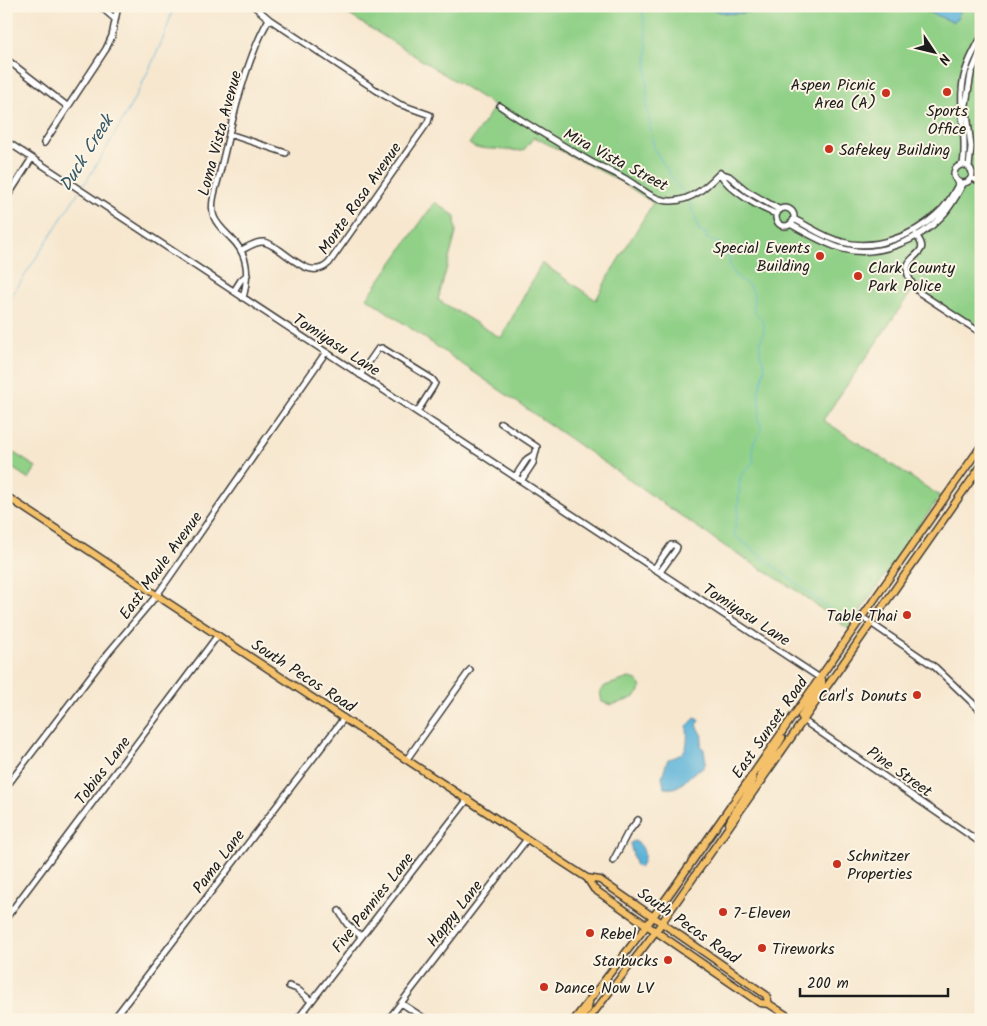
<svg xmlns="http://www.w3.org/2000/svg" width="987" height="1026" font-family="Kalam,sans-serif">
  <rect width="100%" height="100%" fill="#fcf5e5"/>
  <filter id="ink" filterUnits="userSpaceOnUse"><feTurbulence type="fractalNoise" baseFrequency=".02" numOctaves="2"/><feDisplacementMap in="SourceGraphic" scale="10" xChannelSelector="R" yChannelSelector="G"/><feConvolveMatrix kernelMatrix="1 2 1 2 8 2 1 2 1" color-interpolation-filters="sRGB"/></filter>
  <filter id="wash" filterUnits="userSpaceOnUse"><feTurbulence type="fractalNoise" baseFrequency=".0096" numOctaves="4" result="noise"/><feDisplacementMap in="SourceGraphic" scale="20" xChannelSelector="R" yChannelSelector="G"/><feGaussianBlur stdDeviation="1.12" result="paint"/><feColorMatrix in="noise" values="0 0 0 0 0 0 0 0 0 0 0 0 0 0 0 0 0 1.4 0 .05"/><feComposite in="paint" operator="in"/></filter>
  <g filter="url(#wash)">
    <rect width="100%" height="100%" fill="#f7e7cf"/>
    <path fill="#90d087" stroke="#567652" d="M335,6h646v327l-61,-40 -9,-1 -88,128 117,76 -92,133 -51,-38 -71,-44 -359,-249 68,-96 20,14 1,17 -18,67 63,38 41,-75 54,37 13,-25 44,-72 -31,-21 -88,-45 -11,14 -47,-3 -7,-4 26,-38z
      M14,453l22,14 -7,12 -23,-15z
      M629,678c4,1 8,1 10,5 8,15 -19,19 -28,22l-9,-3 -2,-10 5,-6z"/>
    <path fill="#5cb3d9" stroke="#3c687a" d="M707,6h64c-22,7 -44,13 -64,0z
      M912,6h50l-5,13 -4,3z
      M695,718l3,1 1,3 -2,3 6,11 -2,9 3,5 2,12 -3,6c-17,5 -18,23 -39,20l-2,-12c3,-5 3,-12 6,-17 20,-4 20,-14 19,-33z
      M634,841c12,4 13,19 5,27l-4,-4 -5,-21z"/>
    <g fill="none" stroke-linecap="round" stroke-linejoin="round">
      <path stroke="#5cb3d9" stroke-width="1" d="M642,6l5,38v63l7,42 21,33 12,14
        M82,188c28,-45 55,-90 76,-138 7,-14 11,-29 16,-44
        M689,199l10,32 4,2 3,-1v6c6,4 14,4 18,9 6,7 4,18 9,26 6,8 16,9 20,19 2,6 -1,13 1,19l8,9 2,5v5l-4,13v11l5,13 -6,23 1,19 -2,11c9,15 -4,15 -5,27 -1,5 0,10 1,14l-14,16 -2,34 -4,24 109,85
        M6,305l73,-114"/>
    </g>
  </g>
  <g filter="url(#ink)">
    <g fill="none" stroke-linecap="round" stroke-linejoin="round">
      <defs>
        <path id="minor" d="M100,6l15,13
          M6,59l61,47
          M500,106c29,20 60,38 91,56 10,5 21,9 31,15 16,8 31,25 50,24 21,-1 34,-14 48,-28
          M229,134l57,19
          M6,141l814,537
          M44,143l62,-94 6,-13 6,-30
          M954 174a9 9 0 1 1 18 0a9 9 0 1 1-18 0Z
          M963,165c4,-26 -3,-50 -1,-75 1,-19 10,-36 19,-52
          M969,167l2,-20 -5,-43 5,-30 10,-24
          M720,173c7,16 41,36 57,41
          M720,173l9,3 18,15 33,19
          M972,178l9,4
          M6,199l26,-41
          M776 217a9 9 0 1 1 18 0a9 9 0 1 1-18 0Z
          M794,219c16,8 31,19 48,23 32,9 72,-6 95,-28 10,-8 16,-20 22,-31
          M790,224c17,9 35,20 53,25 33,9 76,-8 99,-33 9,-9 15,-21 21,-32
          M916,235c9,12 7,14 -3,23 -13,11 -1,27 7,35l61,40
          M242,250c6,-3 14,-9 22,-8 21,5 44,42 65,21l99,-141 2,-7 -31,-11 -20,-12 -110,-73 -15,-13
          M234,291l7,-11 6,-5
          M243,298c6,-23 6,-43 -12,-60 -6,-6 -14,-13 -17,-21 -5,-13 3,-32 6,-45 11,-47 25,-111 49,-153
          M360,375l18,-26 4,-1 50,31 3,4 -2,4 -16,25
          M501,423l36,24 -4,16 -12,18
          M515,477l12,-18 8,-5
          M654,569l17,-24h3l3,2 -1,3 -16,22
          M862,617l73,50 46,44
          M804,721l177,122
          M407,759l63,-89
          M6,787l103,-135 48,-57 169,-243
          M613,861l14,-27 11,-14
          M339,911l8,13 14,12
          M6,918l212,-283
          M289,986l8,3 14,12
          M401,1003l26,17
          M113,1020l231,-302
          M297,1020l171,-221
          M388,1020l139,-181"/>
        <path id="major" d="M6,496l521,343 60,39 13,2 166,115 3,9
          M804,721l-3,-5 21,-33v-4l-2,-1
          M762,781l-3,-1 3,-8 20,-34
          M729,823c5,-13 27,-37 23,-48
          M587,878l7,11 166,114 9,1 25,16
          M574,1020l73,-95 26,-36 308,-443
          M580,1020l8,-11 1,-7
          M588,1020l68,-89 325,-465"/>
      </defs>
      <use href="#minor" stroke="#3d3a37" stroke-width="8"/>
      <use href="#major" stroke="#3d3a37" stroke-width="9"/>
      <use href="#minor" stroke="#fff" stroke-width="5"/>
      <use href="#major" stroke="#f4c16a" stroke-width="6"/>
    </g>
  </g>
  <g fill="#c8321e" stroke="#fcf5e5" stroke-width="2">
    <circle cx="947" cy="92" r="5"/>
    <circle cx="886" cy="93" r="5"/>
    <circle cx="829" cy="149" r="5"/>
    <circle cx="820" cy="256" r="5"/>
    <circle cx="858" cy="276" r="5"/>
    <circle cx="907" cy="615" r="5"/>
    <circle cx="917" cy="695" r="5"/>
    <circle cx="837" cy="864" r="5"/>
    <circle cx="723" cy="912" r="5"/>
    <circle cx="590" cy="933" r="5"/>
    <circle cx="762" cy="948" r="5"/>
    <circle cx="668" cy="960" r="5"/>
    <circle cx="544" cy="987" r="5"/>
  </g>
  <g text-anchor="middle" stroke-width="4" stroke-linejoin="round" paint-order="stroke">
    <g font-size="16" fill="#1c1c1c" stroke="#fcf5e5" text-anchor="start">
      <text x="876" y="90" text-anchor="end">Aspen Picnic<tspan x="876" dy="18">Area (A)</tspan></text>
      <text x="947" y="116" text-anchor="middle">Sports<tspan x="947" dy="18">Office</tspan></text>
      <text x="839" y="155">Safekey Building</text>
      <text x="810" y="253" text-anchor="end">Special Events<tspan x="810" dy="18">Building</tspan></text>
      <text x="868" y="273">Clark County<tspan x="868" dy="18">Park Police</tspan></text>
      <text x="897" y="621" text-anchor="end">Table Thai</text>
      <text x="907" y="701" text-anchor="end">Carl's Donuts</text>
      <text x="847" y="861">Schnitzer<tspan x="847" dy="18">Properties</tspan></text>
      <text x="733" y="918">7-Eleven</text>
      <text x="600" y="939">Rebel</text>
      <text x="772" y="954">Tireworks</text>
      <text x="658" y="966" text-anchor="end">Starbucks</text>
      <text x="554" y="993">Dance Now LV</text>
    </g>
    <g font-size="16" fill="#1c1c1c" stroke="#fcf5e5">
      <text transform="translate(219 133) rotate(-75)" y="6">Loma Vista Avenue</text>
      <text transform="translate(616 159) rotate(28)" y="6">Mira Vista Street</text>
      <text transform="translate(359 198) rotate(-55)" y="6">Monte Rosa Avenue</text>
      <text transform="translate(337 344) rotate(33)" y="6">Tomiyasu Lane</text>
      <text transform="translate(160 565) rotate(-54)" y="6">East Maule Avenue</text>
      <text transform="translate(747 614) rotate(33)" y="6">Tomiyasu Lane</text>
      <text transform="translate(304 675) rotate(33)" y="6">South Pecos Road</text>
      <text transform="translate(769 727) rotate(-55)" y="6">East Sunset Road</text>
      <text transform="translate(102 770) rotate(-53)" y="6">Tobias Lane</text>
      <text transform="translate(900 771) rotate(35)" y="6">Pine Street</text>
      <text transform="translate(218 861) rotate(-53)" y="6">Pama Lane</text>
      <text transform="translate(372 902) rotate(-52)" y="6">Five Pennies Lane</text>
      <text transform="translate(454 913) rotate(-52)" y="6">Happy Lane</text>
      <text transform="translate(689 925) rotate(35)" y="6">South Pecos Road</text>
    </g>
    <g font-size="18" font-style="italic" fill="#365868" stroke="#fcf5e5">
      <text transform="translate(86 153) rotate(-58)" y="6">Duck Creek</text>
    </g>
  </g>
  <rect width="987" height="1026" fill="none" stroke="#fcf5e5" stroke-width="25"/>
  <g transform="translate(934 52) rotate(125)" stroke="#fcf5e5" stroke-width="4" paint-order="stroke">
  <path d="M0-4L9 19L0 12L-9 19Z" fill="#1c1c1c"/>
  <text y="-8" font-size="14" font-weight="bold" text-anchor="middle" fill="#1c1c1c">N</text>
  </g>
  <path d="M800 988v8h148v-8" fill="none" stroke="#1c1c1c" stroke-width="2.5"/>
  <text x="807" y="988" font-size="15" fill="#1c1c1c" stroke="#fcf5e5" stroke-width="4" paint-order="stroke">200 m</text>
</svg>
